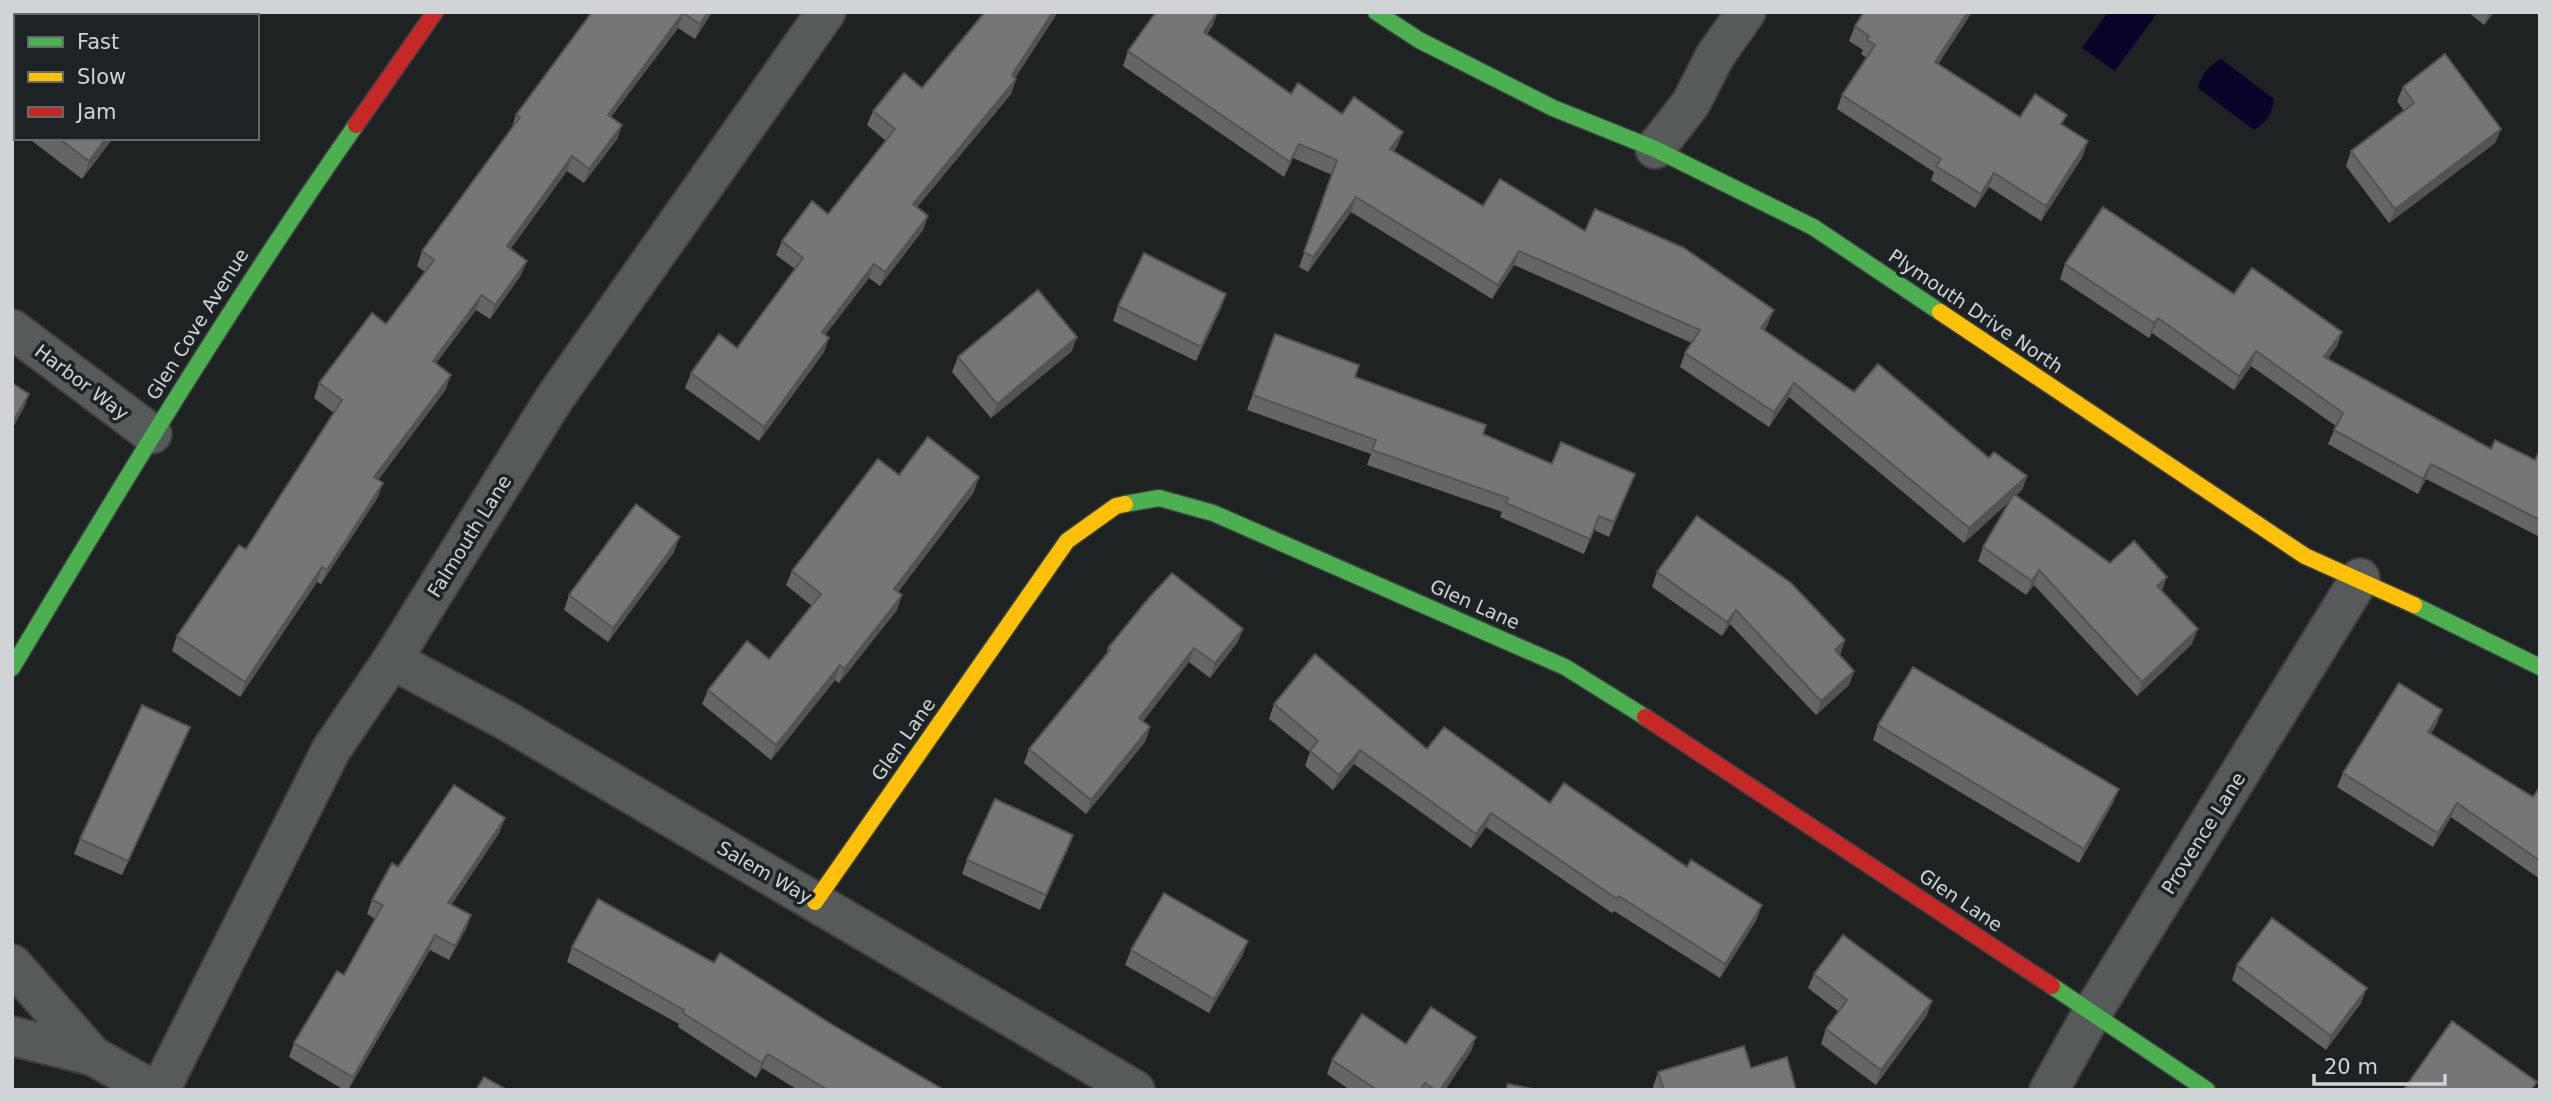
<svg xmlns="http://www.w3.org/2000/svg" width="2552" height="1102" font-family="'DejaVu Sans',sans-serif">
  <rect width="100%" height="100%" fill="#1f2223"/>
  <path fill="#0c032b" d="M2108,12h50l-43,59 -33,-23z
    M2221,59l53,40c-2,15 -7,23 -20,31l-56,-42c4,-15 10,-22 23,-29z"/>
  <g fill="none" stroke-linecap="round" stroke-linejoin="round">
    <defs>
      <path id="street" d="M1655,149l36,-46 24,-47 31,-44
        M12,329l140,105
        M392,660l115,61 628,369
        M12,964l81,92
        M12,1036l81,20 60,34
        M160,1090l171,-340 61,-90 162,-261 272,-387
        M2049,1090l43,-77 268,-435"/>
      <path id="fast" d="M1376,12l43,28 134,68 102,41 158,78 127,85
        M1125,504l34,-6 54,15 352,154 80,50
        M2414,605l126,62
        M12,668c110,-184 221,-367 344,-543
        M2052,986l155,104"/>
      <path id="slow" d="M1940,312l365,244 109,49
        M815,902l252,-361 49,-35 9,-2"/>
      <path id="jam" d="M356,125l79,-113
        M1645,717l407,269"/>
    </defs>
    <use href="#street" stroke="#3d3f40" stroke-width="42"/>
    <use href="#fast" stroke="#3d3f40" stroke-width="19"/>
    <use href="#slow" stroke="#3d3f40" stroke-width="19"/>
    <use href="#jam" stroke="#3d3f40" stroke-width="19"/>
    <use href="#street" stroke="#575a5b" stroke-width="38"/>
    <use href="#fast" stroke="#4caf50" stroke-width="16"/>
    <use href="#slow" stroke="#ffc107" stroke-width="16"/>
    <use href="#jam" stroke="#c62828" stroke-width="16"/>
  </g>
  <path fill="#646567" d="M592,12h120l-17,27 -17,-11 -67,89 11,8 -5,14 -33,44 -17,-12 -57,78 11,26 -31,44 -14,-9 -40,53 10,26 -68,91v17l-57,87 -4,-2 -77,115 -68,-46 5,-15 69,-87 88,-136 -20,-15 5,-15 67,-59 39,-52 -8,-6 5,-15 89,-122 5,-14z
    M979,12h79l-43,66 1,1 -5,15 -94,113 11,9 -5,14 -43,56 -11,-8 -44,57 -1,17 -65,89 -74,-53 6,-15 46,-25 58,-79 -19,-14 6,-14 46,-27 58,-73 -19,-16 6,-14 49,-23 61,-73z
    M1864,12h108l-34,52 82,53 43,8 20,31 -42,65 -52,-34 -14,21 -44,-28 3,-8 -97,-63 5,-14 25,-37 -6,-4 2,-4 -14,-9 6,-15z
    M2468,12h26l-10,13z
    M1213,25l-6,9 84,60 51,20 61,18 -6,14 -3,5 89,55 102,25 183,93 -4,7 90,61 173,84 -5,14 -6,5 94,68 52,28 30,53 -55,52 -103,-111 -8,10 -48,-34 5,-14 28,-47 -47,43 -175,-146 -20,30 -89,-60 5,-14 7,-10 -178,-78 -22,34 -141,-87 -43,60 -9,-5 33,-92 -39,-17 -9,19 -161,-111 5,-15z
    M12,57l4,3v69l-4,-2z
    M2403,87l98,42 -6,14 -106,80 -43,-57 5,-15 53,-40 -7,-10z
    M28,138h85l-31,41z
    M2065,264l169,30 108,38 -5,14 -10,13 164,90 44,11 5,-10v87l-114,-58 -8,15 -90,-50 8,-18 -85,-60 -17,24 -82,-57 -3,5 -89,-59z
    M1226,294l-5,14 -25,53 -83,-40 5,-15z
    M1275,334l80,43 197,87 77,24 -20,49 -15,-7 -10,24 -84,-37 2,-5 -135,-47 4,-11 -124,-44z
    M1072,351l-81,67 -39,-46 6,-15z
    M899,475l75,17 -76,100 -1,18 -58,73 -4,-3 -64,80 -69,-56 6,-14 61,-31 43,-53 -26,-21 6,-14z
    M674,552l-66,90 -44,-32 5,-15z
    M1657,572l188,68 -5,15 14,16 -5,14 -33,30 -86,-91 -8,12 -70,-49z
    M1243,629l-6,14 -27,35 -21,-16 -46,59 7,6 -5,15 -59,72 -62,-51 5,-14 77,-94 2,-7z
    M1274,704l153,45 123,54 207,116 -37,59 -106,-67 -2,2 -126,-86 -15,21 -117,-84 -21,26 -28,-24 5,-14 -41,-33z
    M2442,710l-6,15 -5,9 102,63 7,-10v92l-89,-62 -18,30 -96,-60 6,-14z
    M1878,725l235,78 -34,60 -206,-123z
    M190,727l-6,15 -62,133 -48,-21 6,-15z
    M505,818l-6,15 -47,71 19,11 -5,14 -17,31 -19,-10 -82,140h-4l-55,-33 5,-14 50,-68 31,-56 -8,-5 5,-14 26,-33z
    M1073,835l-5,14 -28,61 -78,-36 5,-14z
    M1248,941l-6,15 -33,57 -84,-48 6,-15z
    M572,947l142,16 117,61 113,66h-146l-36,-22 -6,10 -78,-51 1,-3 -112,-62z
    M2237,965l124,38 -35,47 -94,-70z
    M1814,974l113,41 -51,70 -55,-41 5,-15 13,-17 -31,-24z
    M1476,1037l-5,14 -26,39h-95l-23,-16 5,-14 74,-16z
    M1751,1068l45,22h-142l-1,-3 5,-15z"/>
  <path fill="#515354" d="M708,12h4l-17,27 5,-15z
    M1053,12h5l-51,78 5,-15z
    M1218,12l-5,13 -15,21 6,-14z
    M1968,12h4l-42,65 5,-15z
    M2489,12h5l-10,13z
    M683,13l-5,15 -76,101 6,-14z
    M1016,79l-5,15 -103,124 5,-14z
    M622,125l-5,14 -33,44 5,-14z
    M2501,129l-6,14 -106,80 6,-14z
    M1403,132l-6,14 -12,18 5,-15z
    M106,138h7l-31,41 7,-18z
    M2088,141l-5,15 -42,65 5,-15z
    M1299,144l-6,14 -9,19 6,-15z
    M572,156l-5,15 -65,90 5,-15z
    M1994,173l-5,14 -14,21 6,-14z
    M1356,197l-5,15 -43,60 5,-15z
    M928,216l-5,14 -43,56 5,-14z
    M1519,251l-5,14 -22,34 6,-14z
    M527,261l-6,14 -31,44 5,-14z
    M874,264l-5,14 -53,69 6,-15z
    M1226,294l-5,14 -25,53 5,-14z
    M482,295l-6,15 -49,65 6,-14z
    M1774,310l-6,14 -13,19 6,-15z
    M2158,318l-6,15 -3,5 5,-15z
    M2342,332l-5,14 -18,26 5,-15z
    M1077,337l-5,14 -81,67 6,-14z
    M829,338l-5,14 -65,89 5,-14z
    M2256,351l-5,15 -17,24 5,-14z
    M451,375l-5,14 -77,103 5,-15z
    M1794,383l-5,14 -20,30 5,-15z
    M29,394l-5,14 -12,21v-6z
    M2431,464l-5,15 -8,15 5,-15z
    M1635,474l-6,14 -20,49 5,-15z
    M2027,476l-5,14 -58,53 5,-15z
    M979,477l-5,15 -85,111 5,-14z
    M383,483l-5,14 -57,87 6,-14z
    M680,537l-6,15 -66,90 5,-14z
    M322,567l-5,15 -77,115 5,-15z
    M2039,570l-5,15 -8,10 6,-14z
    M2167,577l-5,14 -5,-5z
    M902,595l-5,15 -58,73 5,-14z
    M1736,610l-6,14 -8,12 5,-14z
    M1243,629l-6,14 -27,35 5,-15z
    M2198,629l-6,15 -55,52 5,-14z
    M1845,640l-5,15 -11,9 6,-14z
    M1194,648l-5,14 -55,71 5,-15z
    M840,665l-5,15 -64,80 5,-15z
    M1854,671l-5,14 -33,30 5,-14z
    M2442,710l-6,15 -13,21 5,-14z
    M190,727l-6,15 -62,133 6,-14z
    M1150,727l-5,15 -59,72 5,-14z
    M1360,750l-6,14 -21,26 6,-15z
    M2119,789l-6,14 -34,60 5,-14z
    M2457,803l-6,14 -18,30 5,-14z
    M1491,813l-5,14 -15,21 5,-14z
    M505,818l-6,15 -56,84 5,-14z
    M1073,835l-5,14 -28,61 6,-15z
    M1762,905l-5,14 -37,59 5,-14z
    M471,915l-5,14 -17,31 6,-14z
    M435,935l-5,15 -82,140 5,-13z
    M1248,941l-6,15 -33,57 5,-14z
    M2367,988l-6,15 -35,47 5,-14z
    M1932,1001l-5,14 -51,70 5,-15z
    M1476,1037l-5,14 -26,39h-5z
    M768,1054l-6,14 -6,10 6,-15z"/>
  <path fill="#747678" stroke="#515354" stroke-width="2" d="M68,12h3l5,4h-11z
    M592,12h116l-8,12 -17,-11 -75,102 14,10 -33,44 -17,-13 -65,90 20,15 -32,44 -13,-10 -49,66 18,14 -77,102 9,6 -56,87 -5,-3 -77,115 -68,-46 62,-91 7,4 96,-149 -23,-17 53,-70 14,11 48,-64 -12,-9 98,-134 -4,-2z
    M985,12h68l-41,63 4,4 -103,125 15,12 -43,56 -11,-8 -52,68 7,6 -65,89 -73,-54 28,-39 18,14 66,-90 -21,-17 30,-40 16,13 67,-85 -22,-18 31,-38 18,15z
    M1156,12h61l-13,20 87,62 7,-11 44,31 12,-17 49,35 -13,17 93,57 17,-27 85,52 10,-22 89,39 90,62 -13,18 93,64 24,-28 111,94 5,-6 33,24 -58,52 -175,-145 -20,29 -89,-59 15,-23 -181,-79 -21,34 -142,-88 -43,60 -9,-5 33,-92 -38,-16 -9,18 -162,-111z
    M1864,12h104l-33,50 85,55 15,-23 32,21 -6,9 27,17 -42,65 -52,-33 -13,21 -45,-28 5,-7 -99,-64 33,-50 -8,-5 2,-4 -14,-10z
    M2445,54l56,75 -106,80 -44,-58 63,-48 -11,-16z
    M12,57l4,3v46l-4,-2z
    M58,138h48l-17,23z
    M2103,207l131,87 18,-26 90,64 -18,25 167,92 4,-9 40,20 5,-10v70l-109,-56 -8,15 -89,-49 9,-17 -87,-62 -17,25 -81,-58 -4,5 -89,-59z
    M1144,253l82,41 -25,53 -83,-41z
    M1038,290l39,47 -80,67 -39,-47z
    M1275,334l84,31 -4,12 131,48 -3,9 69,30 9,-22 74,32 -21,48 -15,-6 -9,23 -84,-36 2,-5 -136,-48 4,-10 -123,-45z
    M12,383l17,11 -17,29z
    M928,437l51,40 -85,112 8,6 -58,74 -4,-4 -64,80 -68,-55 39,-49 22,18 52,-65 -29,-23 86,-112 21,16z
    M2014,494l96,69 24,-22 33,36 -10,9 41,43 -56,53 -103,-112 -7,11 -49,-34z
    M636,504l44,33 -67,91 -44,-33z
    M1697,516l94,67 54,57 -10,10 19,21 -33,30 -85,-91 -9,12 -70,-50z
    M1172,573l71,56 -28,34 -21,-15 -55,70 11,9 -59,73 -62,-51 81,-99 -2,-2 40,-49z
    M1315,654l112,95 17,-22 106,76 14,-20 123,84 4,-7 71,45 -37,59 -106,-68 -2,3 -126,-86 -15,21 -116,-84 -21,25 -29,-24 8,-10 -44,-37z
    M1913,667l206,122 -35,60 -206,-124z
    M2399,683l43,27 -14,22 105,65 7,-10v74l-83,-58 -19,30 -95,-60z
    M142,705l48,22 -62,134 -48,-22z
    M454,785l51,33 -57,85 23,12 -16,31 -20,-11 -82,142 -59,-34 43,-72 7,4 39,-70 -11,-5 20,-37 6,4z
    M995,799l78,36 -27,60 -79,-35z
    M1164,893l84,48 -34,58 -83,-49z
    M598,899l116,64 6,-10 111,71 113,66h-116l-60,-36 -6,9 -79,-50 1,-3 -112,-63z
    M2272,918l95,70 -36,48 -94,-71z
    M1843,935l89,66 -51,69 -55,-41 21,-29 -33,-26z
    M1431,1007l45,30 -36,53h-4l-11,-7 -5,7h-43l-45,-30 30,-46 44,30z
    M2452,1021l85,61 -6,8 -127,-1z
    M1744,1046l7,22 36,-11 9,33h-132l-6,-18z
    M484,1077l23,13h-31z
    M1508,1084l30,6h-32z"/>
  <g text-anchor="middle" stroke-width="7" stroke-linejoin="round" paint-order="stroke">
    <g font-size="19" fill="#d0d4d6" stroke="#1d2325">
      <text transform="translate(1976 311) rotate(34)" y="7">Plymouth Drive North</text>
      <text transform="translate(197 324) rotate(-58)" y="7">Glen Cove Avenue</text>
      <text transform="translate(82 382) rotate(37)" y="7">Harbor Way</text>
      <text transform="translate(469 536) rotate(-58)" y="7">Falmouth Lane</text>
      <text transform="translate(1475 604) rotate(24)" y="7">Glen Lane</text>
      <text transform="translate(903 739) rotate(-55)" y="7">Glen Lane</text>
      <text transform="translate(2203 833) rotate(-58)" y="7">Provence Lane</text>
      <text transform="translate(765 872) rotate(30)" y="7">Salem Way</text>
      <text transform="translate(1961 900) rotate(34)" y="7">Glen Lane</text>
    </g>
  </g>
  <rect width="2552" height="1102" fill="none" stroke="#d0d4d6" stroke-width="28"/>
  <rect x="14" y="14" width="245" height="126" fill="#1d2325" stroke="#656a6c" stroke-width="2"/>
  <rect x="28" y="37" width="35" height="10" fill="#4caf50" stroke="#656a6c" stroke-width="2"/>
  <text x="77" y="49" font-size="21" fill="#d0d4d6">Fast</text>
  <rect x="28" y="72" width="35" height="10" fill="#ffc107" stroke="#656a6c" stroke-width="2"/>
  <text x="77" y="84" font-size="21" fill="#d0d4d6">Slow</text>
  <rect x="28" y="107" width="35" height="10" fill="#c62828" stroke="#656a6c" stroke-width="2"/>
  <text x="77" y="119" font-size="21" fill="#d0d4d6">Jam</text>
  <path d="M2314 1074v10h131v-10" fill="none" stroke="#d0d4d6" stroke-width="3.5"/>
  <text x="2324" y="1074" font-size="21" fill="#d0d4d6" stroke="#1d2325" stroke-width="5" paint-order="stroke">20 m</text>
</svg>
